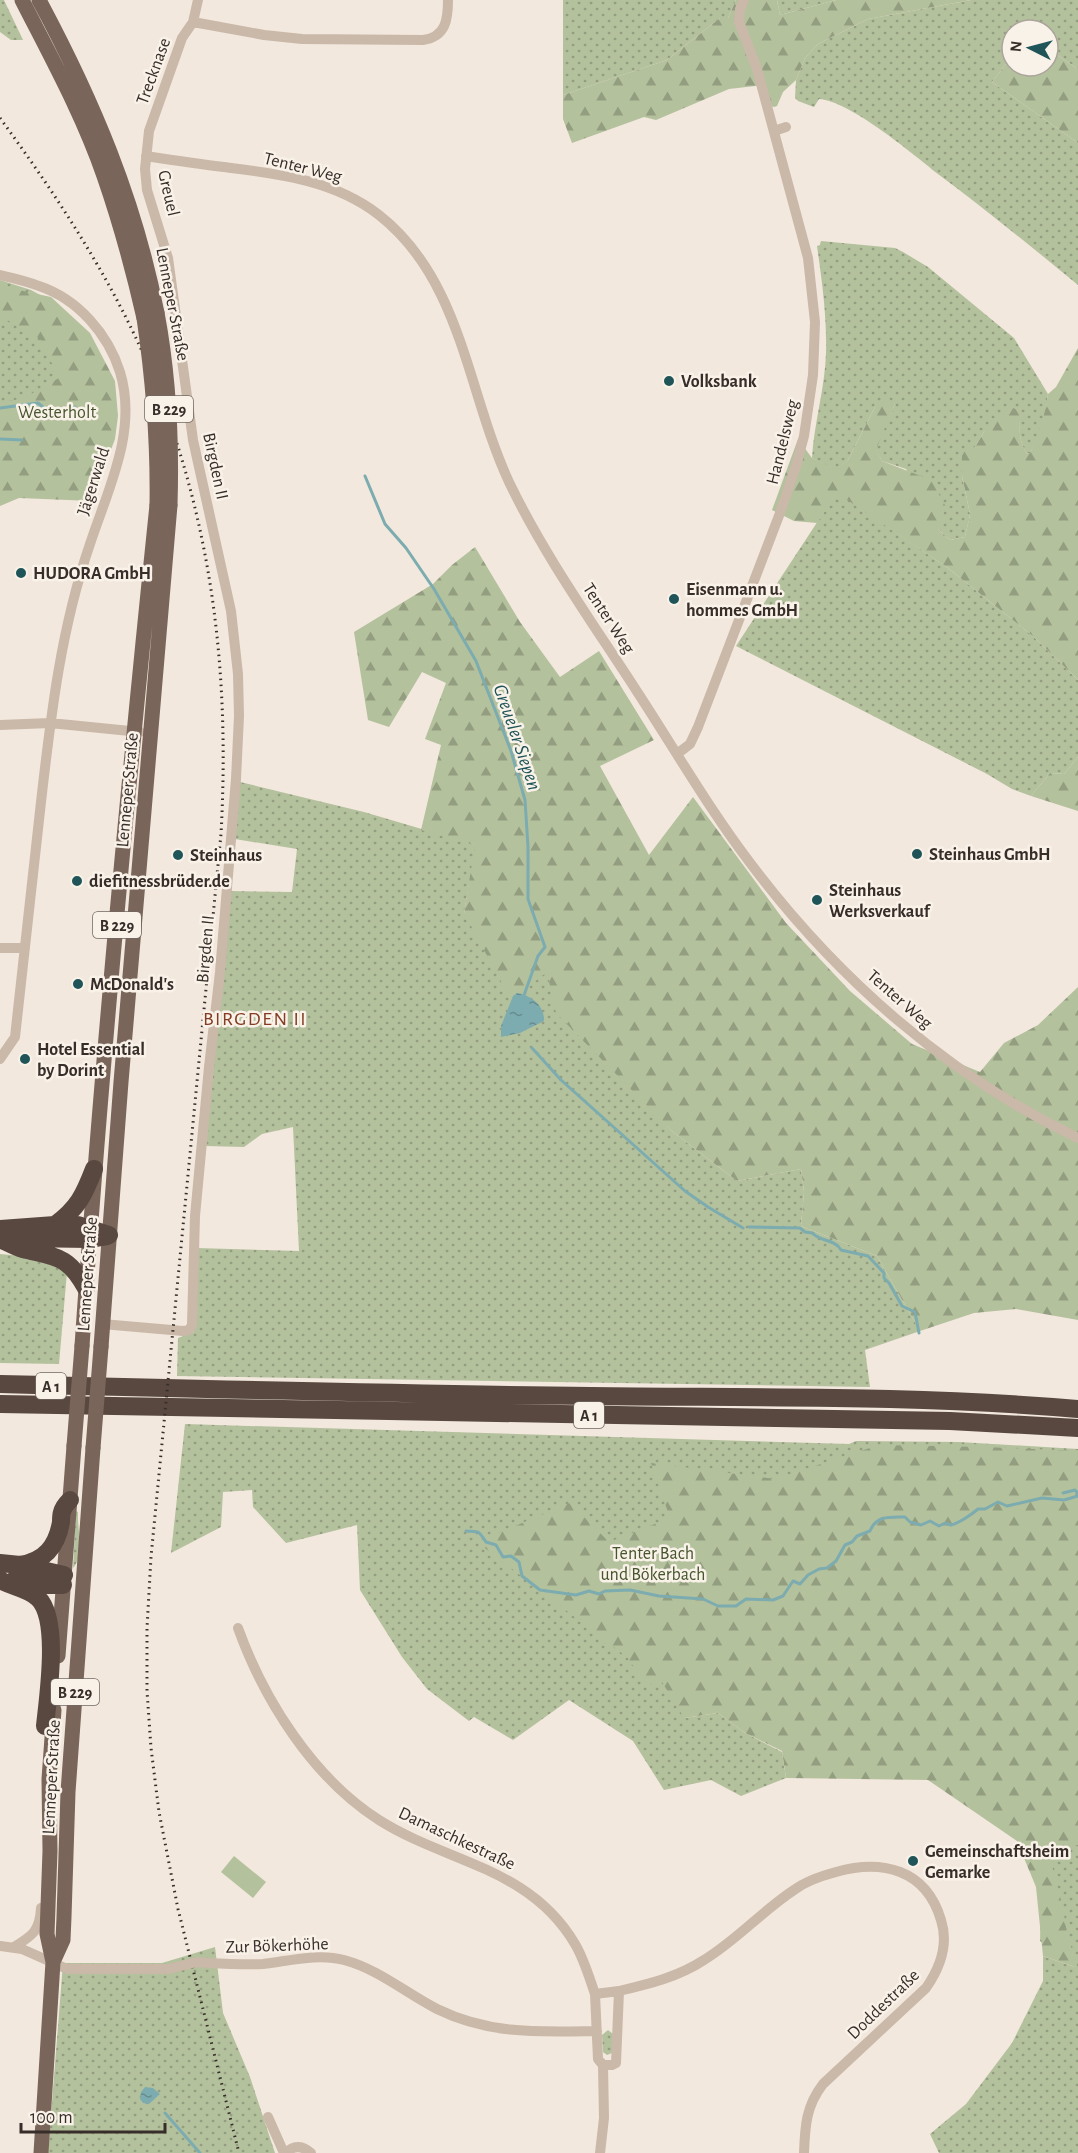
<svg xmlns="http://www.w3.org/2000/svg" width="1078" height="2153" font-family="'Alegreya Sans',sans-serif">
  <defs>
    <pattern id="green-dots" width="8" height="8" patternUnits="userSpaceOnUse" patternTransform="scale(1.5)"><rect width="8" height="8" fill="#b4c19d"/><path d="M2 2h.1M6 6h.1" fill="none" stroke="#939d80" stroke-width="1.8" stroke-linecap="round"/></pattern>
    <pattern id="forest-firs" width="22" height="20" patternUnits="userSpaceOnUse" patternTransform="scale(1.5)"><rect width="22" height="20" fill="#b4c19d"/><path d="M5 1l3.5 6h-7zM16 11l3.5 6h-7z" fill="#939d80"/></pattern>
    <pattern id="water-ripples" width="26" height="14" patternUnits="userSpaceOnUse" patternTransform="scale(1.5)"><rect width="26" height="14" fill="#7cacaf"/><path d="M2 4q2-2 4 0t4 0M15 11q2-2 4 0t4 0" fill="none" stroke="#668c8e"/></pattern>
  </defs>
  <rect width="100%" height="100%" fill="#f2e8dd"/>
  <path fill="url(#green-dots)" d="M0,0h4l19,40h-12l-11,-8z
    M563,0h173l-8,18h-8l-53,42 -104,35z
    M777,0h59l-56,15z
    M971,0h107v69l-30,-20v-19h-36v26l-20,26 86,61v142c-46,-38 -92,-75 -140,-111 -25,-20 -88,-73 -119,-75l-5,8 -16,-6 -3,-3 1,-18 9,-22 13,-14 50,-25z
    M821,241l74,7 8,4 25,15 86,71 34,56 -2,17 -7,25 -9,17 -3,1c-9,-14 -8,-27 -7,-43l-36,21 -9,15 -13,29 8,38 -5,23 -15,3 -12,-11 -32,-60 -24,-8 -7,-13 20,-44 -20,3 -27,53 -12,10 -24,-12c2,-35 13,-70 14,-105 1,-36 -4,-72 -9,-107l3,-1z
    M0,280l31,10 22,12 35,31 -88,165z
    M837,492l111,76 86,69 44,43v77l-14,17 -14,-1 -19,23 -19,-7 -25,-15 -251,-128z
    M240,782l124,30 112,33 -12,68 83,58 90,122 36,39 64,49 64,-12 3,23 -3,34 76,30 43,75 -55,19 5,37 -693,-11 1,-38 16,-6 3,-84 102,3 -6,-124 -31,7 -18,13 -38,-1 24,-255 62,1 5,-43 -62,-10z
    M0,1254l34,3 33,15 -8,92 -59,-1z
    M185,1424l664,20 7,-3 103,1 119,7v80l-394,189 34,-5 27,20 37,19 4,26 -45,18 -30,-16 -47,10 -31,-49 -64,-41 -56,40 -39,-23 -5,4 -42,-32 -25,-32 -42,-67 -3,-65 -71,18 -33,-36 -1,-17 -29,2 -2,35 -50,26z
    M76,1511l2,1c-1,17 7,43 -5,56z
    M1078,1833v320h-139l-9,-19 36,-30 46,-61 31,-62v-25l32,11 -35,-26 1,-33 -7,-34 -17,-37z
    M215,1947l8,66 27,64 25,76h-227l15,-190h99z
    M608,2030l5,4 -1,19 -5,2 -4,-3 -1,-17z"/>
  <path fill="url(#forest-firs)" d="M736,0h41l3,15 56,-15h135l-103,19 -50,25 -13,14 -9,22 -13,12 -6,14 -3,1 -3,-1 -7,-21 -35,4 -73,31 -12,-3 -72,26 -9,-24v-24l104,-35 53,-42h8z
    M1048,49l30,20v74l-86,-61 20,-26v10h36z
    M0,286l51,11 39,36 25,48 3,35 -3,23 -23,62 -73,-3 -19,8v-104l22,-3 37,-21 -19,-39 -40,-23z
    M1078,348v332l-44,-43 -86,-69 -111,-75 -20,30 -23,-2 -22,-11 26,-71 14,19 24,11 12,-9 27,-53 13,-9 7,6 -19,45 6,12 49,19 15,27 -8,22 12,11 15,-3 5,-23 -8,-38v-23l13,-6 9,-15 18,-21 11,-3 8,3c-2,16 -3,29 6,43l3,-1c10,-20 15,-38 18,-59l8,-7z
    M475,547l45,75 40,55 39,-26 55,89 -54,26 49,89 44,-58 93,126 64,68 62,53 68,28 24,-29 34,-18 40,-38v333l-62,-11 -42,4 -54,18 -43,-75 -76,-30 3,-34 -3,-23 -64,12 -64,-49 -117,-119 -9,-41 -36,28 -47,-87 11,-68 -54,-15 20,-85 -16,-6 21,-56 -24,-11 -33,55 -21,-7 -14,-88 79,-48 19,-19z
    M1078,757v54l-47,-15 19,-23 14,1z
    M879,1445l107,2 92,4v394l-31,1 16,62 4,26 11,34 -35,-12 -7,-69 -19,-46 -89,-61 -142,-2 -4,-27 -37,-18 -27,-20 -34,5 -22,-36 -17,3 -17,-27 -151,-116 93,-39 39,39 61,-24 -19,-55 124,16z"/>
  <path fill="#b4c19d" d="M234,1856l32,26 -13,16 -32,-26z"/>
  <path fill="url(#water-ripples)" d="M517,993c14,2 28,13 27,28l-24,12 -19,4v-11l12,-30z
    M145,2087l8,1 7,6 -11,10 -6,-1 -3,-4 1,-7z"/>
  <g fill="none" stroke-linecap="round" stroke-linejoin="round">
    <path stroke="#7cacaf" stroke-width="3" d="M0,408l38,-5 12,10 25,-6
      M0,439l22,1
      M365,476l20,48 21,24 28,41 42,72 35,90 14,49 3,47v52l17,48 -7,9 -15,42
      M532,1048l29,32 124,111 23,16 35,21
      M749,1227l51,1 5,4 7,1c9,9 23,6 29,17l27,6 16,17v5l5,5 13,23 13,6 4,21
      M1063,1493l12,-3 3,4
      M466,1531c14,1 12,-1 20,11l10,3 7,12 8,-1 8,6 3,14 18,14 36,5 13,-4 10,3 6,-3 25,-1 29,6 44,3 15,7h18l10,-7 27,1 10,-4 10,-15 7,3 8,-9 11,-6 8,-1 9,-7 9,-16 7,-3 5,-6 13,-5c6,-16 21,-14 35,-14l5,5 11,3 9,-4 9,5 6,-3 6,2c8,-2 20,-10 27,-16h7l13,-7 9,4 35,-8 22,2 14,-4
      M165,2113l35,40"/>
    <path stroke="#cab8a9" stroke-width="10" d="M193,22l71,13 38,4 121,1c23,-3 25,-21 25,-40
      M774,131l12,-4
      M146,156c26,4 52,8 78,11 55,7 110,13 155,48 83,65 88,177 130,267 35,73 83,140 127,208 38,58 73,119 115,174 86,114 197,212 327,274
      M0,275c13,3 27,6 39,11 39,13 69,48 81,86 18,59 -12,117 -30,172 -29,84 -39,170 -49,258 -9,78 -17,157 -26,235l-15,22
      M0,725l50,-2 90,9
      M677,754l13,-10 8,-17 82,-214 16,-47 8,-30 9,-61 2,-53 -7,-64 -51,-189 -18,-47 1,-13 4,-9
      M0,948h25
      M102,1324l81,7 6,-1 3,-5 3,-109 14,-149 11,-95 16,-193 3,-63 -1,-42 -7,-63 -38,-171 -25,-182 -21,-68 -2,-21 4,-38 33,-93 11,-16 5,-22
      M238,1628c26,72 75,150 141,192 68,43 151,47 196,124 9,15 14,33 20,50
      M0,1946l22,3 45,20h101
      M14,1947c18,-11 26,-16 27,-39
      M208,1963c18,1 37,2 55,1 26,-3 55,-11 81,-4 34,9 62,33 93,49 53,26 103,23 160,22
      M619,1991c30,-7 59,-14 85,-31 33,-20 58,-49 90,-70 12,-9 27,-14 42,-18 46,-13 90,-3 105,48 8,25 -1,48 -15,68l-103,96c-17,22 -18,42 -19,69
      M619,1991l-3,72 -4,2h-9l-5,-6 -3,-65z
      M268,2117l16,36
      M286,2153c8,-9 17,-7 25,0
      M600,2153l4,-35 -1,-53"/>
    <path stroke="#79655a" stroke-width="15" d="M22,0c29,57 61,115 82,176 16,46 29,94 40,142
      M39,0c54,101 96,200 118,313
      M82,1346c19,-281 46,-561 75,-841
      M101,1347l20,-265 49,-577
      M58,1656l16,-210
      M53,1962l10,-22 1,-23 4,-125 25,-344
      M41,2153l12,-191 -6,-28 3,-83 -1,-72 5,-69"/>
    <path stroke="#584840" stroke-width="18" d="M55,1225c23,-17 29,-30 39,-56
      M0,1229l55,-4h23l31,10
      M0,1239c7,3 15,8 23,10 32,8 45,6 63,39
      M15,1240l8,-2 66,1 18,-3
      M0,1384c197,5 394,10 591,12 162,2 325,-1 487,13
      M0,1404l950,17 128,7
      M0,1563l20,2 44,10
      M20,1565c25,-4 37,-19 41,-43 0,-3 0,-7 1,-10 1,-4 5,-9 8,-12
      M16,1578l32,7h15
      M0,1580c12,7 27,8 38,18 22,21 10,98 7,128"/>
    <path stroke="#372d29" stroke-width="3" stroke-dasharray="1.5 4.5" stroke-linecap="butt" d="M0,118c57,78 111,160 149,249 63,152 81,304 72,467l-70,723 -4,71v63l4,57 8,64 19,97 61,244"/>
    <path stroke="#cab8a9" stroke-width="10" d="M168,1969l29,-7 11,1"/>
    <path stroke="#79655a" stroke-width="15" d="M157,313c12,63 15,128 13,192
      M144,318c9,62 14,124 13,187
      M74,1446l8,-100
      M93,1448l8,-101"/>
  </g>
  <g fill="#1f5458" stroke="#f9f2e9" stroke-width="2">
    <circle cx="669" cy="381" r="6"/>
    <circle cx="21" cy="573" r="6"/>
    <circle cx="674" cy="599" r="6"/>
    <circle cx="917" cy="854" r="6"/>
    <circle cx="178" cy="855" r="6"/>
    <circle cx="77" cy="881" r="6"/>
    <circle cx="817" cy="900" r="6"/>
    <circle cx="78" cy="984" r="6"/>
    <circle cx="25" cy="1059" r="6"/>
    <circle cx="913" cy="1861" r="6"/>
  </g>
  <g text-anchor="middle" stroke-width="5" stroke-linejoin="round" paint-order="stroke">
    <g fill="#f9f2e9" stroke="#716863" stroke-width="1.5">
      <rect x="145" y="396" width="48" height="26" rx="4.5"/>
      <rect x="93" y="912" width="48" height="26" rx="4.5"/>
      <rect x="36" y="1373" width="30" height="26" rx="4.5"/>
      <rect x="574" y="1402" width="30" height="26" rx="4.5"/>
      <rect x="51" y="1679" width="48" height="26" rx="4.5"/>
    </g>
    <g font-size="16" font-weight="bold" fill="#372d29">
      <text x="169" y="415">B 229</text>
      <text x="117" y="931">B 229</text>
      <text x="51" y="1392">A 1</text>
      <text x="589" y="1421">A 1</text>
      <text x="75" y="1698">B 229</text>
    </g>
    <g font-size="18" fill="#372d29" stroke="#f9f2e9">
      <text transform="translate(153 71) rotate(-70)" y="6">Trecknase</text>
      <text transform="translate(303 167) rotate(14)" y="6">Tenter Weg</text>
      <text transform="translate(169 193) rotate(77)" y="6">Greuel</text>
      <text transform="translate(173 304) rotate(79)" y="6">Lenneper Straße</text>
      <text transform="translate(782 442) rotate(-76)" y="6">Handelsweg</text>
      <text transform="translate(216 466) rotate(78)" y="6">Birgden II</text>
      <text transform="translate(93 481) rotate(-72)" y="6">Jägerwald</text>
      <text transform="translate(609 618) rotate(57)" y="6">Tenter Weg</text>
      <text transform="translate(127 790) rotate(-85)" y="6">Lenneper Straße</text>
      <text transform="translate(205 949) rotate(-85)" y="6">Birgden II</text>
      <text transform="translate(900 999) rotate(41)" y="6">Tenter Weg</text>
      <text transform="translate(87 1274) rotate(-86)" y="6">Lenneper Straße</text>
      <text transform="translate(51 1777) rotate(-87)" y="6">Lenneper Straße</text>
      <text transform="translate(457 1838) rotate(25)" y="6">Damaschkestraße</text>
      <text transform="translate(277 1945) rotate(-2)" y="6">Zur Bökerhöhe</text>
      <text transform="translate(883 2004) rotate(-44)" y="6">Doddestraße</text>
    </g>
    <g font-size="18" font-weight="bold" fill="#372d29" stroke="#f9f2e9" text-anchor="start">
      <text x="681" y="387">Volksbank</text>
      <text x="33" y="579">HUDORA GmbH</text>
      <text x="686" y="595">Eisenmann u.<tspan x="686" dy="21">hommes GmbH</tspan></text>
      <text x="929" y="860">Steinhaus GmbH</text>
      <text x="190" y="861">Steinhaus</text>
      <text x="89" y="887">diefitnessbrüder.de</text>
      <text x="829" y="896">Steinhaus<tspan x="829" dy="21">Werksverkauf</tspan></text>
      <text x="90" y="990">McDonald's</text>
      <text x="37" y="1055">Hotel Essential<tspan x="37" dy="21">by Dorint</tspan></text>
      <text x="925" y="1857">Gemeinschaftsheim<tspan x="925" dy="21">Gemarke</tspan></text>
    </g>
    <g font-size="18" fill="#46552d" stroke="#f9f2e9">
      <text x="57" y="418">Westerholt</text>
      <text x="653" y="1559">Tenter Bach<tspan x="653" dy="21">und Bökerbach</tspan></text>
    </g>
    <g font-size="20" font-style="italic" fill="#1f5458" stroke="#f9f2e9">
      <text transform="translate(518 737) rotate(71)" y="7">Greueler Siepen</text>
    </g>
    <g font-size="20" letter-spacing="1.5" fill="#853c23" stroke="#f9f2e9">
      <text x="255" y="1025">BIRGDEN II</text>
    </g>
  </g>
  <g transform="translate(1030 48) rotate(276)"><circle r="28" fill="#f9f2e9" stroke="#aba39c" stroke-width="1.5"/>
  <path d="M0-4.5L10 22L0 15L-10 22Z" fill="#1f5458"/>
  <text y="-9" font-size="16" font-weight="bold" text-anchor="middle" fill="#372d29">N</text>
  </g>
  <path d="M21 2123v9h144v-9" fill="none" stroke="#372d29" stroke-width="3"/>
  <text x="30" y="2123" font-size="18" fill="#372d29" stroke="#f9f2e9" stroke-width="4.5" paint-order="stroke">100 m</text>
</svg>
